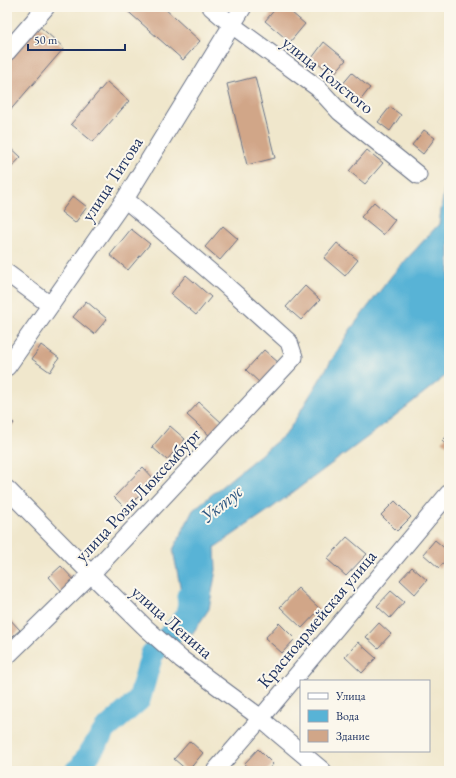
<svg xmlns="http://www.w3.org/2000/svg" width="456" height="778" font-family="'EB Garamond',serif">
  <rect width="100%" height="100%" fill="#fbf7ec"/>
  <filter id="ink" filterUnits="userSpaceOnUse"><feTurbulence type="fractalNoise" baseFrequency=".025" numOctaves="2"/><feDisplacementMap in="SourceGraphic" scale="8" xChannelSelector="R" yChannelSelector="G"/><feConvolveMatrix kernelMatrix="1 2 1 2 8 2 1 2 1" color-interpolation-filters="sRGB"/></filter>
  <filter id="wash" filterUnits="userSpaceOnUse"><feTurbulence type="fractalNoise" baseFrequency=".012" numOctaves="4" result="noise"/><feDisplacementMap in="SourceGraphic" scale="16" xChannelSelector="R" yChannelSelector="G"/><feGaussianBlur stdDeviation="0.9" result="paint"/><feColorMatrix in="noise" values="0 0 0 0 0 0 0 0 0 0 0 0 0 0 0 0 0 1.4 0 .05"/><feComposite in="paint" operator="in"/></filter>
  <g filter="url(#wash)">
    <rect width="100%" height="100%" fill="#f0e7cc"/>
    <path fill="#58b3d6" stroke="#3a719a" d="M449,176v197l-72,57 -108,80 -54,37 1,23 -7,39 -17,25 -17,-15 6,-28 -8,-41 20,-40 94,-77 63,-103 43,-56 46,-50 5,-34z"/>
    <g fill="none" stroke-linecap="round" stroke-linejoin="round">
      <path stroke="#58b3d6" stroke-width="23" d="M76,771l4,-3 25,-38 34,-30 13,-46 34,-36 3,-14 -1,-8"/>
    </g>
    <g id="blocks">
      <path fill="#d1a688" d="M123,7h40l37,34 -17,19z
        M277,7h8l20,17 -15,18 -25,-21z
        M38,25l26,23 -57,66v-53z
        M324,42l22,18 -13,15 -21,-17z
        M352,73l18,15 -11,14 -18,-16z
        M255,77l20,81 -28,7 -20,-81z
        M107,82l22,19 -36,41 -22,-18z
        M390,107l11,8 -11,16 -12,-9z
        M424,130l11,8 -12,16 -11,-9z
        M7,144l14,13 -14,15z
        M367,150l16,13 -18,21 -16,-13z
        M73,196l14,11 -12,16 -14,-11z
        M374,202l21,18 -12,15 -22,-18z
        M223,226l15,13 -18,21 -15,-13z
        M131,229l19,15 -22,26 -18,-15z
        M337,243l21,17 -13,16 -21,-18z
        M186,275l25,22 -15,18 -25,-21z
        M305,286l15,14 -19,20 -15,-13z
        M86,301l21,18 -13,15 -21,-17z
        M41,345l18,13 -9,14 -18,-13z
        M264,350l15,13 -18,21 -15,-14z
        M199,402l23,21 -12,13 -23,-21z
        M7,418l7,5 -7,9z
        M170,426l15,13 -18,21 -15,-13z
        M449,434v13l-7,-6z
        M143,467l12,13 -29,29 -12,-12z
        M395,501l16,16 -14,14 -16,-16z
        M347,537l20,17 -21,22 -19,-17z
        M435,540l14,12v4l-10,12 -16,-14z
        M61,566l15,16 -12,12 -15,-17z
        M412,567l15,13 -12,14 -15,-14z
        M298,588l22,21 -18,19 -22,-21z
        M391,591l13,11 -14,16 -13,-12z
        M7,616l13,14 -13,11z
        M279,623l16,16 -13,14 -17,-15z
        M379,623l12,11 -13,14 -12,-11z
        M358,642l18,16 -14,15 -17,-16z
        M190,741l13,12 -15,18 -14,-12z
        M258,749l15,15 -6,7h-15l-8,-7z"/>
    </g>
  </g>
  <g filter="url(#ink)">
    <use href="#blocks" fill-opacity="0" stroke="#666f84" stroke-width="1"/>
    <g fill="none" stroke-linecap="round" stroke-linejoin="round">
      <defs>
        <path id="minor" d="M211,7l21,18 86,63 22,24 78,63
          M7,52l39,-45
          M7,273l43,32
          M7,367l118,-168 118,-192
          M7,489l84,85 55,54 35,31 73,54 69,58
          M7,656l84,-82 203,-217 -5,-15 -68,-61 -96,-82
          M215,771l46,-53 188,-225"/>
      </defs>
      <use href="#minor" stroke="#666f84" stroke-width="19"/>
      <use href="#minor" stroke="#fff" stroke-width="17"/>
    </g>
  </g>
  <g text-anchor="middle" stroke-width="4" stroke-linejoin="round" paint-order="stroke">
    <g font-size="18" fill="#1b2f5e" stroke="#fbf7ec">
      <text transform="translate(328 75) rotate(39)" y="6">улица Толстого</text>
      <text transform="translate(112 179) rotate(-57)" y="6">улица Титова</text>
      <text transform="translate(138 495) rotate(-47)" y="6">улица Розы Люксембург</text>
      <text transform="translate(317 619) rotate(-50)" y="6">Красноармейская улица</text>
      <text transform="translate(172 622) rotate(41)" y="6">улица Ленина</text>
    </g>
    <g font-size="19" font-style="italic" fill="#2d5782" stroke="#fbf7ec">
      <text transform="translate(221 503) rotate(-39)" y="7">Уктус</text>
    </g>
  </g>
  <rect width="456" height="778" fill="none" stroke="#fbf7ec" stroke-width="24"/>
  <rect x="300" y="680" width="130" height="72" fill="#fbf7ec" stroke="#a1a7b3"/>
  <rect x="308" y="693" width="20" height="6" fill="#ffffff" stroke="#a1a7b3"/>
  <text x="336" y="700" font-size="12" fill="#1b2f5e">Улица</text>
  <rect x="308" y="710" width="20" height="12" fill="#58b3d6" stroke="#a1a7b3"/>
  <text x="336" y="720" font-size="12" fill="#1b2f5e">Вода</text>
  <rect x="308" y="730" width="20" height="12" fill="#d1a688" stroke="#a1a7b3"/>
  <text x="336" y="740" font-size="12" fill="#1b2f5e">Здание</text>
  <path d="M28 44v6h97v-6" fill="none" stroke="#1b2f5e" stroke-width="2"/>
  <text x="34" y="44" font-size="12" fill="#1b2f5e" stroke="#fbf7ec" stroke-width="3" paint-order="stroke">50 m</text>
</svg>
